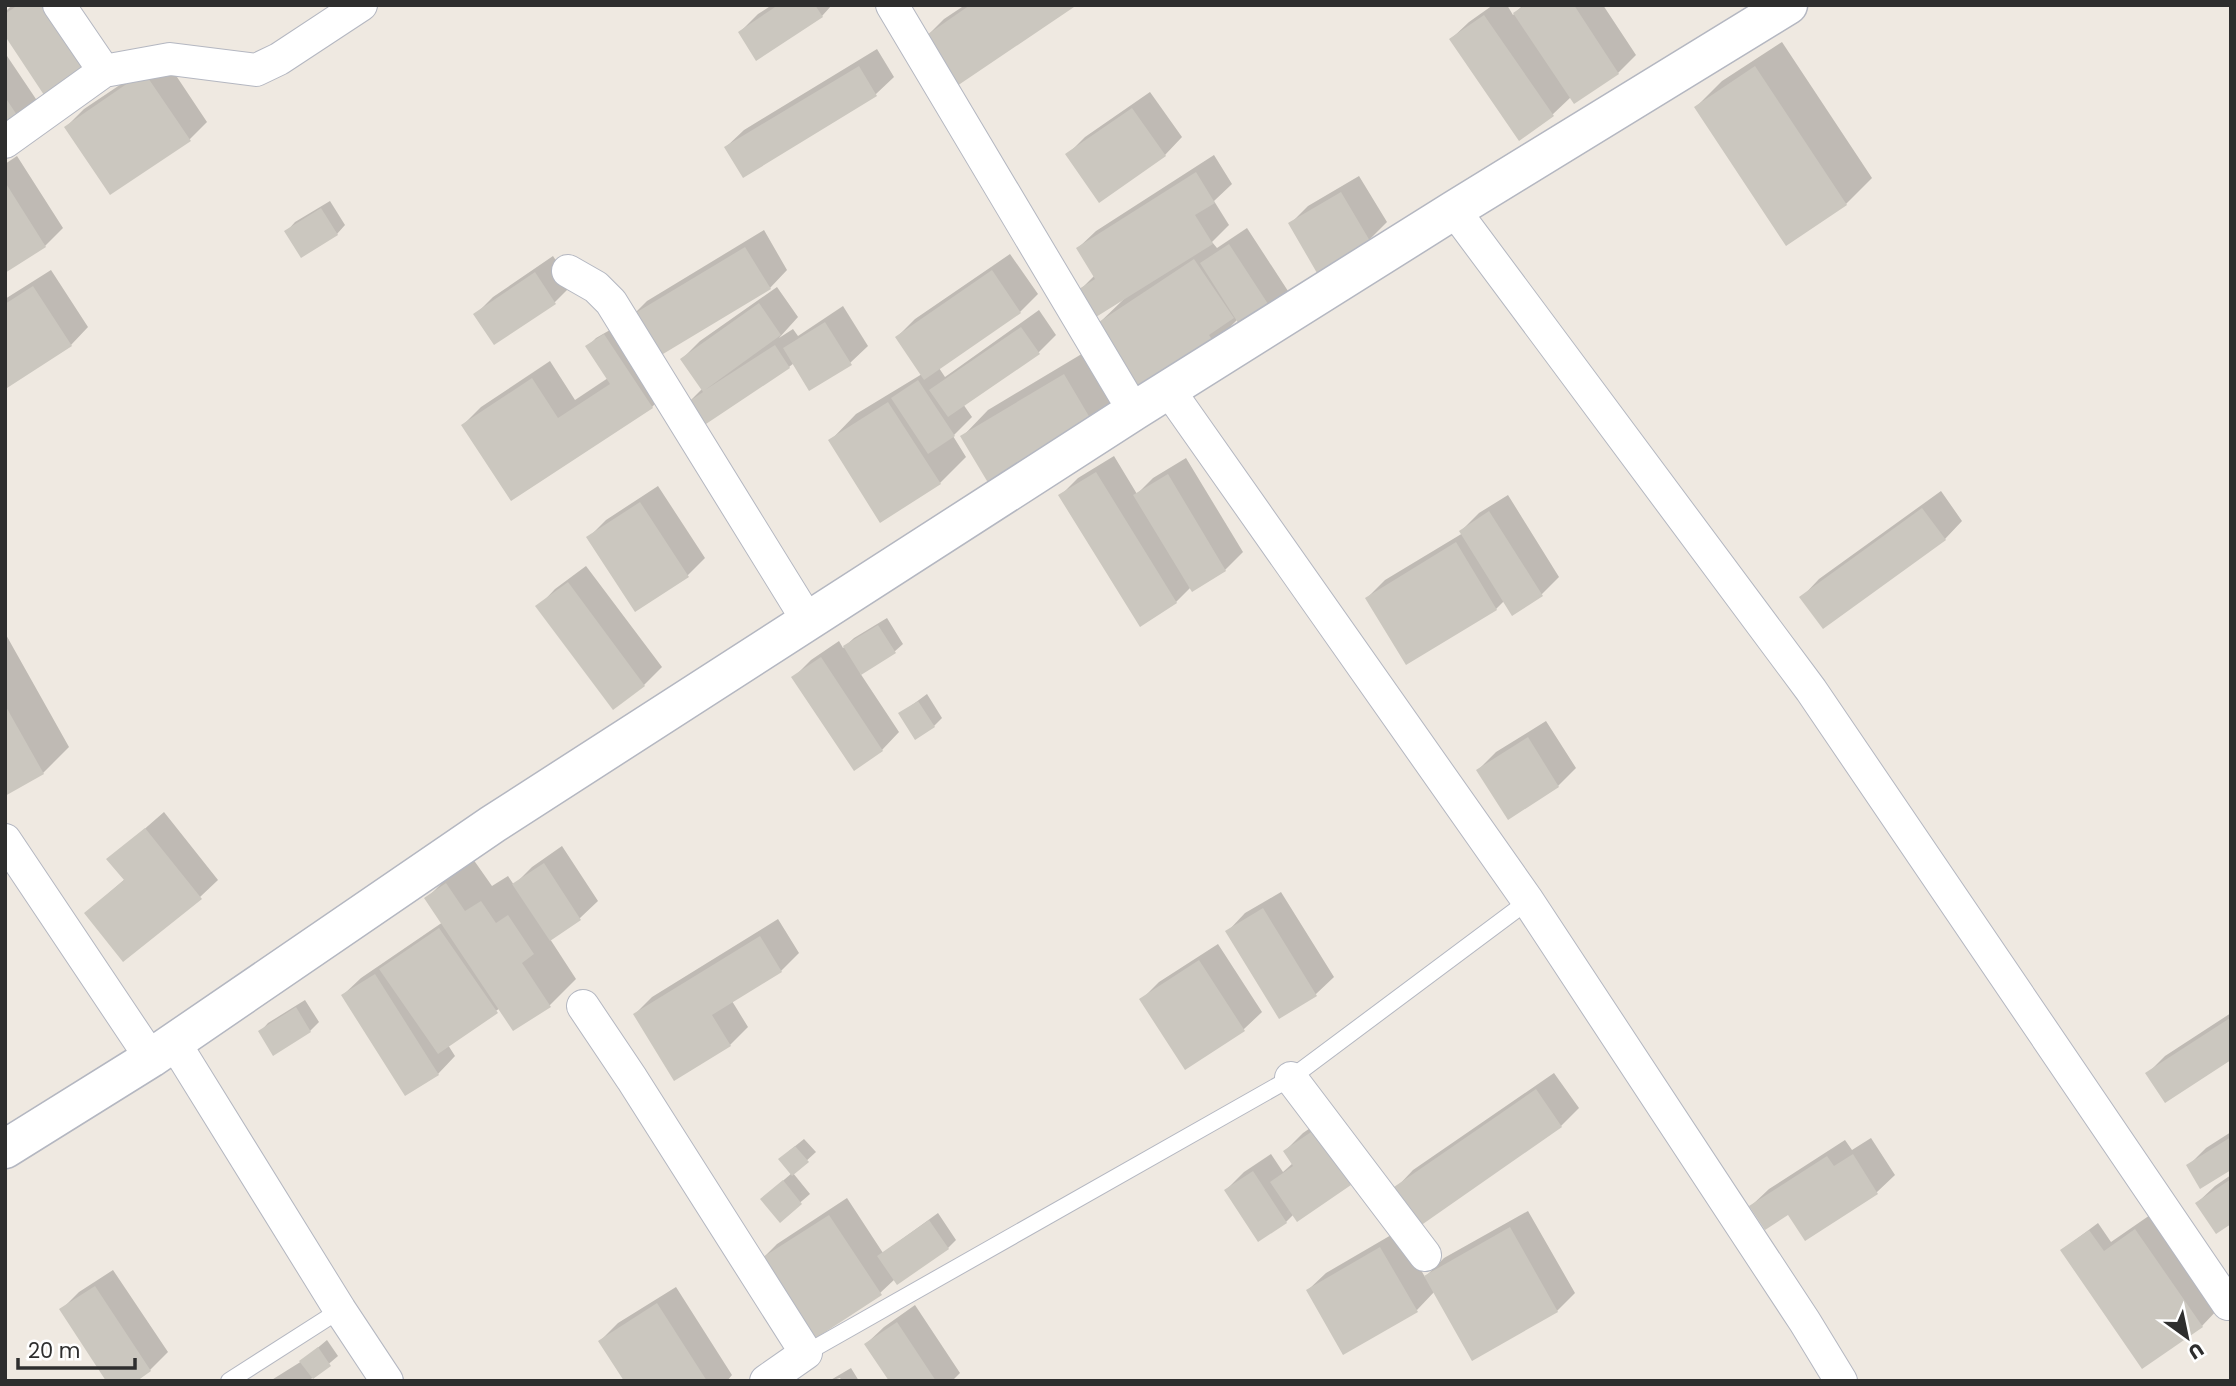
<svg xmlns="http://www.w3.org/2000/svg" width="2236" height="1386" font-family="Poppins,sans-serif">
  <rect width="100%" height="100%" fill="#efe9e1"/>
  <path fill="#0003" d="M12,5h58l14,67 -79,-39v-21z
    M772,5h60l-10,11 -82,16 18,-18z
    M965,5h109l-148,32 18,-18z
    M1493,5h14l6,10 10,-10h80l33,50 -18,18 -47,24 -19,18 -101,-76 18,-17z
    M1782,42l90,136 -26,26 -150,-97 26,-26z
    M877,49l17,28 -18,17 -150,53 18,-17z
    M5,53l35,52 -35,29z
    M163,56l44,66 -18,18 -123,-13 18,-18z
    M1150,92l32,45 -17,18h-98l18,-18z
    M1214,155l18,29 -18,17 15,24 -17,17 5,6 30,-20 41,63 -17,17 -33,11 -24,24 -116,-19 26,-25 -43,-10 14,-14 -17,-27 18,-17z
    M17,156l46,72 -18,18 -40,25v-107z
    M1359,176l28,46 -18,18 -79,-16 18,-18z
    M330,201l15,24 -8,9 -50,-3 8,-9z
    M764,230l23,40 -17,18 -110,66 18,26 -26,27 -140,92 -49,-74 18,-18 69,-46 25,39 33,-22 -21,-31 9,-9 33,-19 18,-18z
    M1010,254l28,40 -18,18 -81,56 6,9 94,-67 17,25 -17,17 -76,52 9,13 -19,19 13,21 -26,26 -110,-42 26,-27 66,-40 -25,-37 18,-18z
    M553,256l19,29 -17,17 -79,12 17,-17z
    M51,270l37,57 -17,18 -64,41 -2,-3v-84z
    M777,287l21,30 -19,21 14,-9 5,7 45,-30 25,40 -18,17h-56l-5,4 -102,37 16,-16 -21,-29 18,-18z
    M1090,349l28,46 -26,27 -130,15 26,-27z
    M1114,456l23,38 16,-16 33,-20 57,94 -18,18 -34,17 -15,15 -116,-106 18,-18z
    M658,486l47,72 -18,18 -98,-39 17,-17z
    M1941,491l21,30 -17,18 -143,58 17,-18z
    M1508,495l51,82 -17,17 -37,6 -9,9 -129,-11 18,-18 78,-47 -2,-2 18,-18z
    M586,566l76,101 -18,18 -31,23 -75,-101 17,-18z
    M887,618l16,26 -9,8 -34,21 39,59 -17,18 -88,-73 17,-17 28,-19 4,7 11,-10z
    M5,633l64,114 -26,26 -38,21z
    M927,694l15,24 -8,8 -34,-12z
    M1546,721l30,47 -18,18 -50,32 -30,-48 18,-18z
    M164,812l54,68 -18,17 -114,16 39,-34 -16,-19z
    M562,846l36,55 -18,17 -30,21 26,40 -26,26 -36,24 -14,-21 -52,37 7,11 -17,18 -95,-79 18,-17 82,-56 -16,-24 26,-26 20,-13 19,27 16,-10 6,9 18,-18z
    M1281,892l53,85 -18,17 -36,22 -52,-85 17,-18z
    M778,919l21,34 -18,18 -49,30 16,26 -18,18 -95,-31 17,-17z
    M1218,944l44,68 -18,17 -59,39 -44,-68 18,-18z
    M305,1000l14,22 -9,9 -36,22 -14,-21 8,-9z
    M2231,1013v45l-84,16 18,-18z
    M1554,1073l25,35 -18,18 -165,62 17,-18z
    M1332,1113l36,53 -18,17 -53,37 -3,-6 -8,8 -60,-32 18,-18 27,-18 12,18 10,-9 -8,-12 18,-18z
    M2231,1132v36l-43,-2 18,-18z
    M1871,1138l24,37 -18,17 -71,47 -17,-26 -38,-7 18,-17 76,-49 7,10z
    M804,1139l12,13 -23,21 17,21 -30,26 -9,-29 21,-18 -3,-22z
    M2231,1175v47l-34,-19 18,-17z
    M847,1198l36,55 55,-40 18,27 -8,8 -53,31 -15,14 -120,-32 17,-17z
    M1528,1211l47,82 -18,18 -122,-20 -18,19 -109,-20 18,-17 72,-42 27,46 19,-19z
    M2153,1213l66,95 -17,18 -140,-76 36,-27 13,19z
    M113,1270l55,82 -18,18 -88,-61 17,-17z
    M676,1287l56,88 -5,6h-101l-26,-40 18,-18z
    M915,1305l45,68 -8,8h-61l-25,-37 18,-17z
    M327,1340l11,16 -27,23 1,2h-42l32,-20z
    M851,1368l8,13h-17l-2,-3 -11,3z"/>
  <path fill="#cbc7bf" d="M18,5h23l44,68 -39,25 -41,-62v-22z
    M778,5h37l8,12 -67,44 -18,-29z
    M970,5h107l-120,81 -33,-49z
    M1525,5h49l45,69 -45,30 -61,-91z
    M1484,15l70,101 -35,25 -70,-102z
    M859,66l18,30 -134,82 -19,-31z
    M1755,66l92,139 -61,41 -92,-139z
    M144,72l47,69 -81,54 -46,-68z
    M5,97l18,27 -18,12z
    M1132,108l34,48 -67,47 -34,-49z
    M1196,172l19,31 -20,12 18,29 -117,73 -17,-28 16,-10 -19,-31z
    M5,182l41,65 -41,26z
    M1341,192l29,49 -53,32 -29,-50z
    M321,208l17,27 -37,23 -17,-27z
    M1229,244l43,66 -30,19 -42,-66z
    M745,247l26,42 -118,71 -26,-42z
    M1194,259l40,59 -25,17 6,9 -74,49 -45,-69z
    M992,270l29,43 -97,67 -29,-43z
    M535,272l21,32 -62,41 -21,-31z
    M33,286l39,60 -65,42 -2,-84z
    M759,303l22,32 -76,55 70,-45 15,23 -90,60 -15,-24 18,-12 -23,-33z
    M825,322l27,43 -43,26 -26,-43z
    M1021,327l19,27 -92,63 -19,-27z
    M604,334l49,74 -142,93 -50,-76 71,-47 26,40 52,-34 -25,-38z
    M1064,374l29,49 -103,63 -30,-50z
    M918,380l37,56 -27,18 -37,-56z
    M888,402l53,82 -61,39 -52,-83z
    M1096,472l81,131 -37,24 -82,-132z
    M1168,474l58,97 -34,21 -59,-97z
    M640,502l49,75 -54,35 -49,-75z
    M1922,508l24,32 -123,89 -24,-32z
    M1489,511l54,85 -31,20 -53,-85z
    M1456,542l41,68 -91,55 -41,-67z
    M568,582l77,104 -32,24 -78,-104z
    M878,625l18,28 -35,22 -18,-29z
    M821,657l62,94 -29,20 -63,-94z
    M918,701l17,26 -20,13 -17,-27z
    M5,705l39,69 -39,22z
    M1528,737l31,50 -51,33 -32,-50z
    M145,828l57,71 -79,63 -39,-49 40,-33 -18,-21z
    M544,863l37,57 -31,21 -38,-57z
    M446,883l19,28 16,-10 15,22 12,-8 26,39 -12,9 29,44 -38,24 -89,-133z
    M1263,908l54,88 -38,23 -54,-88z
    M439,928l59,85 -60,41 -59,-85z
    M760,936l22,36 -70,43 19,31 -57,35 -41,-67z
    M1199,960l46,71 -60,39 -46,-71z
    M375,974l64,101 -34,21 -64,-101z
    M296,1007l15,25 -38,24 -15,-25z
    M2230,1018l1,42 -66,43 -20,-30z
    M1536,1089l26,38 -142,99 -26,-39z
    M1314,1130l37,55 -54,37 -27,-40 23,-16 -10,-15z
    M2231,1137v33l-31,19 -14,-24z
    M795,1146l14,16 -17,14 -14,-17z
    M1853,1154l25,40 -73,47 -17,-26 -23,15 -16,-24 78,-50 7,10z
    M1253,1171l34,52 -29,19 -34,-52z
    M2231,1179v45l-15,10 -21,-31z
    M783,1180l19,24 -22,19 -20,-24z
    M829,1215l53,80 -72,47 -53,-81z
    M929,1220l20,29 -52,36 -20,-29z
    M1510,1227l48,85 -86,49 -48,-85z
    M2135,1229l68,98 -61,42 -82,-119 29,-20 15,21z
    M1380,1247l38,65 -75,43 -37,-65z
    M95,1286l56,85 -14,10h-31l-47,-72z
    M657,1303l50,78h-83l-26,-40z
    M897,1322l39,59h-47l-25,-37z
    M318,1347l13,19 -18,13 -14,-18z"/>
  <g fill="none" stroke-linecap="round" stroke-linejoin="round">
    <defs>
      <path id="lane" d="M806,1353l485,-275 237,-177
        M229,1381l111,-71"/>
      <path id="street" d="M59,5l45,66
        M892,5l242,406
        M5,142l99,-71 66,-12 86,11 23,-11 82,-54
        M1454,210l357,480 417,614
        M568,271l28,16 15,15 197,319
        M1168,389l360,512 277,421 36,59
        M5,840l146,218
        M583,1006l49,73 174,274 -40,28
        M174,1042l166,268 47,71
        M1291,1078l134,177"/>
      <path id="secondary" d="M5,1149l146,-91 342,-234 641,-413 320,-201 334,-205"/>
    </defs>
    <use href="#lane" stroke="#b4b7c1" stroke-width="18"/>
    <use href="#street" stroke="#b4b7c1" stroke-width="34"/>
    <use href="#secondary" stroke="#b4b7c1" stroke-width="41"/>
    <use href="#lane" stroke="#fff" stroke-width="16"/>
    <use href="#street" stroke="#fff" stroke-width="32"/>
    <use href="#secondary" stroke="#fff" stroke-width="38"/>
  </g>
  <rect width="2236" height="1386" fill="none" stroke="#2e2e2e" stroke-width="14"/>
  <g transform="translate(2187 1337) rotate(147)" stroke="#ffffff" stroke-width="5" paint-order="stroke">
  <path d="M0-5L12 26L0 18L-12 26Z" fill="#2e2e2e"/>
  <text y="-10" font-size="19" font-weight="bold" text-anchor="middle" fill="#2e2e2e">U</text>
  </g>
  <path d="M18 1358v10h117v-10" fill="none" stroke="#2e2e2e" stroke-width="3.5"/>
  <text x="28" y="1358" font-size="21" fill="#2e2e2e" stroke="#ffffff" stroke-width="5" paint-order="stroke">20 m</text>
</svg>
